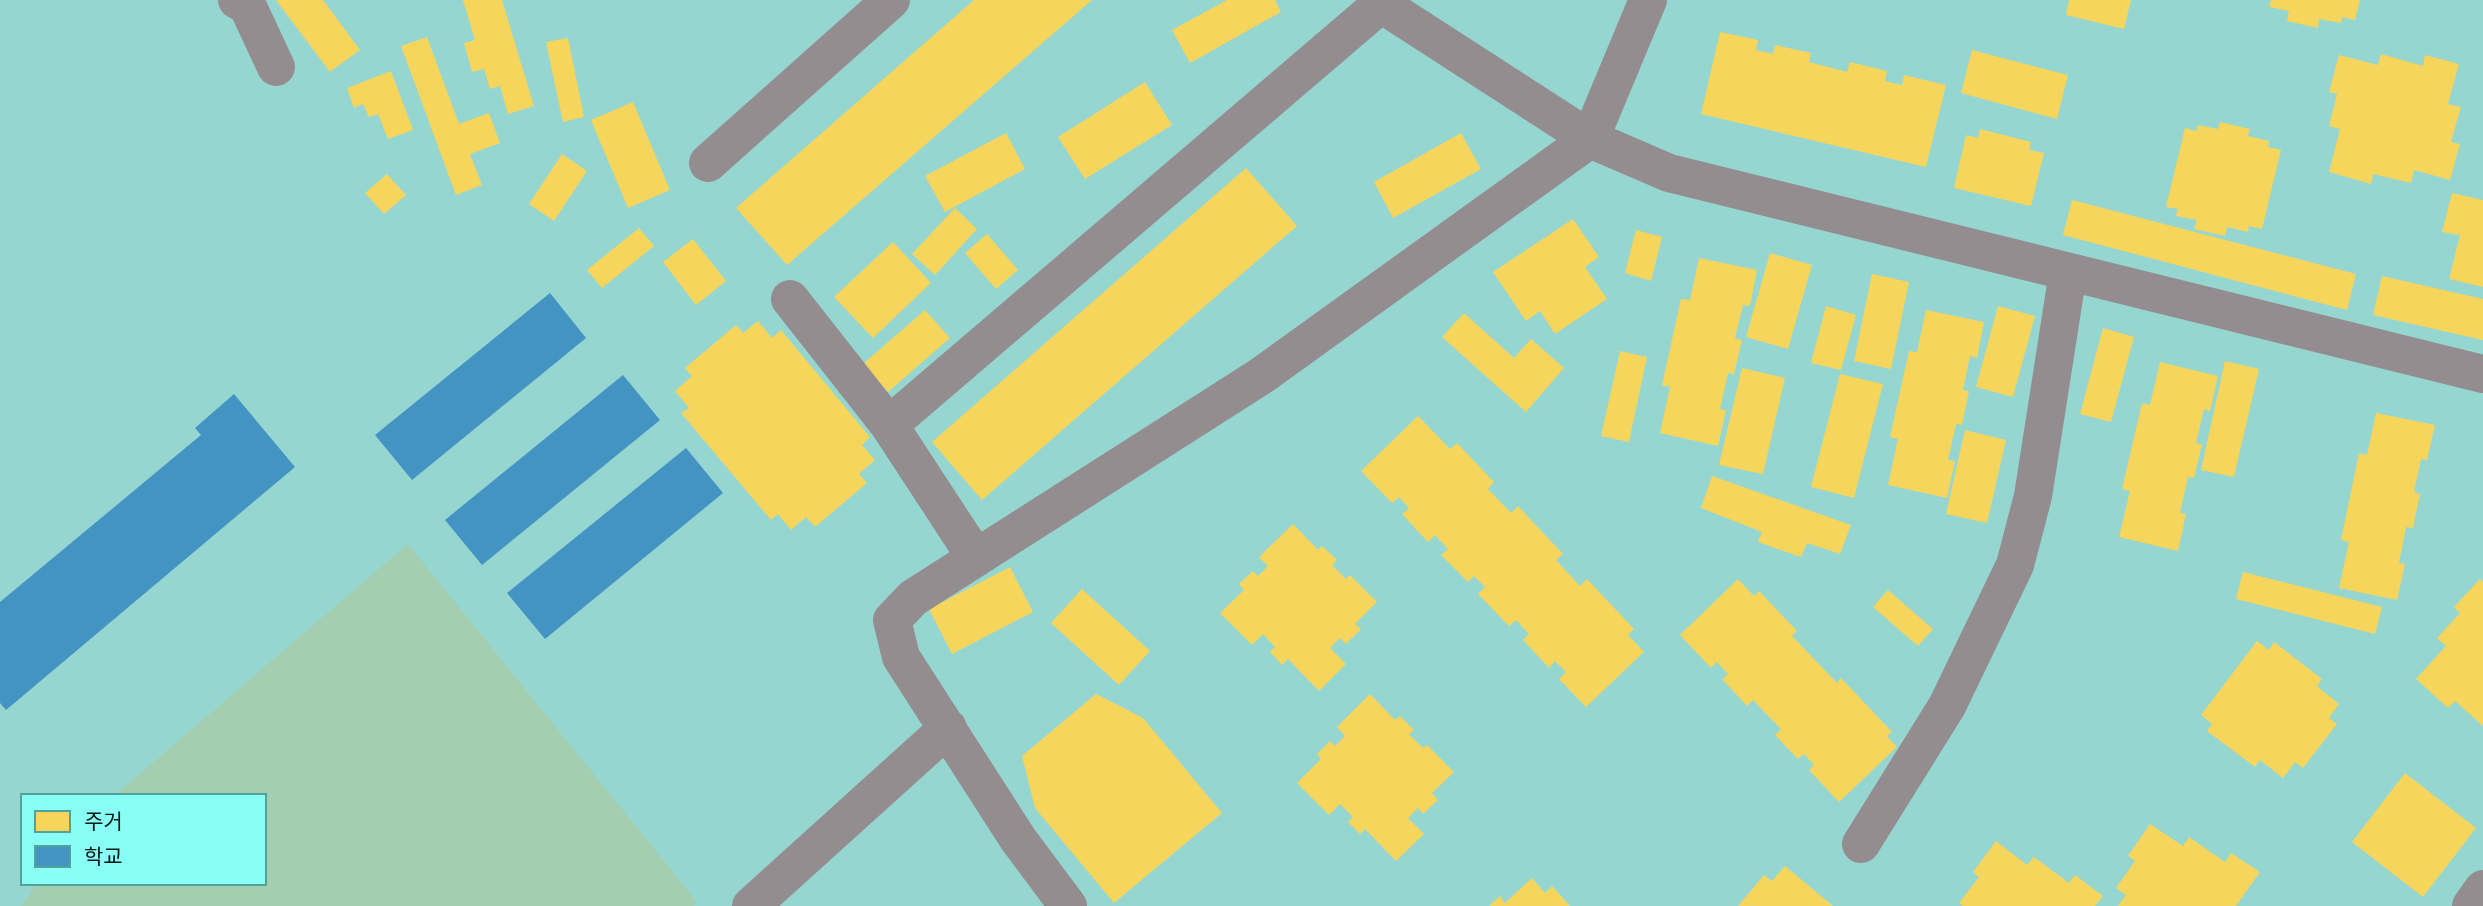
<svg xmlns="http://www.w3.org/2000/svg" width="2483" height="906" font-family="'Varela Round','Noto Sans KR',sans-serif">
  <rect width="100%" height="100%" fill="#96d6d1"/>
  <path fill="#a4ceb0" d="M408,544l289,358 -4,4h-671l15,-23h227v-87h-150z"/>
  <path fill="#f6d55c" d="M276,0h47l37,50 -30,22z
    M463,0h39l32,106 -26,8 -8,-28 -10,3 -6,-20 -12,3 -8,-29 11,-3z
    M974,0h118l-305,265 -51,-57z
    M1227,0h48l6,12 -91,51 -18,-33z
    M2069,0h62l-7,29 -58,-14z
    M2271,0h89l-5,20 -13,-3 -1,6 -22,-4 -1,9 -31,-7 2,-10 -20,-4z
    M1720,32l38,8 -2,10 17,4 2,-9 36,8 -2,9 38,10 3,-10 37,9 -2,10 17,4 2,-10 42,10 -20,82 -225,-53z
    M427,37l32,87 30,-11 11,30 -30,11 12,31 -26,10 -55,-149z
    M568,38l16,79 -21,5 -17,-80z
    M1972,50l96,25 -11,44 -96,-26z
    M2381,54l42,12 2,-11 34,9 -11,40 13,3 -10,35 9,2 -10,36 -36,-10 -3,13 -38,-9 -2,10 -42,-12 11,-43 -11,-3 8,-32 -8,-2 10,-37 39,10z
    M391,71l22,59 -25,9 -10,-25 -9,3 -6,-13 -9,4 -7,-20z
    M1145,82l27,43 -87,54 -27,-42z
    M633,102l37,88 -42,18 -37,-88z
    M2220,122l30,7 -2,7 21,5 -1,6 13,3 -19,79 -13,-3 -1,6 -21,-5 -2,9 -31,-7 3,-9 -21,-4 2,-7 -12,-2 19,-79 12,3 1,-6 20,4z
    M1980,129l51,13 -2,8 15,3 -13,53 -77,-18 12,-53 12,3z
    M1006,133l19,36 -80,43 -20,-36z
    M1461,133l20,36 -88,49 -19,-36z
    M562,154l25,17 -33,50 -25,-17z
    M1246,168l51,58 -315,274 -50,-58z
    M387,174l19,21 -22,19 -19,-21z
    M2452,193l31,7v87l-34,-8 11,-44 -18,-3z
    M2072,200l284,74 -9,36 -284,-75z
    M955,208l22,21 -42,46 -23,-21z
    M1573,219l26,38 -14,10 22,32 -52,35 -15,-23 -14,10 -33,-49z
    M639,228l15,18 -52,42 -15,-18z
    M1636,230l26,7 -11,44 -26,-8z
    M987,234l31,36 -22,19 -31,-36z
    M693,239l33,42 -30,24 -33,-43z
    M893,242l38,41 -58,55 -39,-41z
    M1770,253l42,12 -24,84 -42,-12z
    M1699,258l58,12 -7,36 -7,-1 -8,33 7,2 -8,34 -6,-1 -8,36 6,1 -8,36 -58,-13 10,-46 -8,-2 19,-86 9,1z
    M1872,274l37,8 -18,87 -37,-8z
    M2382,276l101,23v41l-110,-25z
    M1826,306l30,9 -15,55 -30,-7z
    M1998,306l37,10 -22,81 -37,-10z
    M925,310l25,28 -62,54 -25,-28z
    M1926,310l58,12 -7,36 -7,-2 -7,34 6,1 -7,34 -6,-1 -8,36 7,1 -8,37 -59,-13 10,-46 -8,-2 19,-86 8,1z
    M1464,313l50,45 17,-19 33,29 -38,44 -84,-75z
    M758,321l14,17 9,-8 89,107 -8,8 13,15 -16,14 8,9 -52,44 -9,-10 -15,13 -13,-16 -7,6 -90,-107 8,-5 -14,-17 17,-15 -7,-8 51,-43 7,8z
    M2103,328l31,9 -23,85 -31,-8z
    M1620,351l27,6 -18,85 -28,-6z
    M2225,361l34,8 -25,108 -33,-7z
    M2160,362l58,14 -8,35 -6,-2 -8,34 6,1 -8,34 -6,-1 -8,36 6,1 -8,37 -59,-14 11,-46 -8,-2 20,-86 8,2z
    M1742,368l43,10 -22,96 -44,-9z
    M1840,374l43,10 -29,114 -43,-11z
    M2376,413l59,12 -8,35 -6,-1 -7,33 6,2 -7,34 -7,-1 -7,36 6,1 -8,36 -58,-12 10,-46 -8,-2 18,-87 8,2z
    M1418,416l32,33 7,-6 37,39 -6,7 23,24 7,-7 45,48 -7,6 24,26 7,-7 47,50 -6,6 16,17 -58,55 -27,-28 7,-7 -11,-11 -6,7 -26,-28 6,-6 -13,-14 -7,6 -31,-32 7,-7 -11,-11 -6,6 -27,-27 7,-6 -13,-14 -7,7 -26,-28 7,-6 -10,-11 -7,6 -31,-32z
    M1965,430l41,10 -19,83 -41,-9z
    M1712,476l139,49 -11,29 -33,-11 -6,14 -43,-15 4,-10 -61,-24z
    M1293,524l25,26 4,-4 15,14 -5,5 14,14 4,-4 27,27 -22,22 6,5 -15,15 -6,-6 -10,10 16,16 -27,27 -31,-32 -6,6 -12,-13 5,-5 -12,-13 -11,11 -32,-32 24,-23 -5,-6 14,-13 5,5 10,-10 -9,-9z
    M1010,567l23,45 -81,42 -23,-45z
    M2243,572l139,35 -7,27 -139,-35z
    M1738,579l16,17 5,-5 38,40 -5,5 45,47 4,-5 51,54 -5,4 10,11 -58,55 -30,-32 5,-5 -10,-11 -6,5 -23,-24 6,-6 -28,-29 -6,6 -25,-27 6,-5 -11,-12 -6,6 -31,-33z
    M2480,579l3,3v144l-28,-25 -7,7 -32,-29 30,-33 -9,-8 23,-25 -6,-6z
    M1082,589l68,62 -31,34 -68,-62z
    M1888,590l45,39 -15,17 -45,-39z
    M2257,641l12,9 5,-8 48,37 -5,7 22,18 -10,14 8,6 -34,44 -8,-6 -12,16 -23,-18 -5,7 -48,-36 5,-7 -11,-9z
    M1096,694l47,24 79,95 -108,90 -79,-95 -13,-52z
    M1370,694l25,26 5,-4 14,14 -5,4 14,14 4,-3 27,27 -22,21 6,7 -15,14 -5,-6 -10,10 16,16 -28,27 -31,-32 -5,5 -12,-12 5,-5 -13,-13 -11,11 -32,-32 24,-24 -4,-5 13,-13 5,5 10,-10 -8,-9z
    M2405,773l71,55 -53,69 -71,-55z
    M2150,824l33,22 6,-9 36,25 6,-9 29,19 -24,34h-118l8,-11 -10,-7 19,-27 -7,-5z
    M1996,841l31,24 7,-8 35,26 6,-8 28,21 -8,10h-132l-4,-3 20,-26 -6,-5z
    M1785,866l48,40h-95l26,-31 8,6z
    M1532,878l13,15 7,-7 18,20h-81l11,-10 5,7z"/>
  <path fill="#4393c3" d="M550,293l36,45 -174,142 -37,-45z
    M623,375l37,45 -178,145 -37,-45z
    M234,394l61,73 -289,243 -6,-7v-101l201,-167 -6,-7z
    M686,448l37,45 -178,146 -38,-46z"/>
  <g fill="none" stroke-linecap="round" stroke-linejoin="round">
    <path stroke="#948d90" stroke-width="38" d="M237,0l10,5 29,62
      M1375,0l215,139 79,34 814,201
      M708,163l183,-163
      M790,299l99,126 87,133
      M889,425l492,-421
      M1861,844l86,-138 68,-141 18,-69 35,-224
      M751,906l197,-178
      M1068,906l-50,-67 -117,-182 -9,-37 21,-22 348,-222 329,-237 58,-139
      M2471,906l12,-17"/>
  </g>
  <rect x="21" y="794" width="245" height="91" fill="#89fef4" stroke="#52a29b" stroke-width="2"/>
  <rect x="35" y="811" width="35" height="21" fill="#f6d55c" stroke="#52a29b" stroke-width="2"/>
  <text x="84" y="829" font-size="21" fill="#001816">주거</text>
  <rect x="35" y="846" width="35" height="21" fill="#4393c3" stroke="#52a29b" stroke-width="2"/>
  <text x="84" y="864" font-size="21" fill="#001816">학교</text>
</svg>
